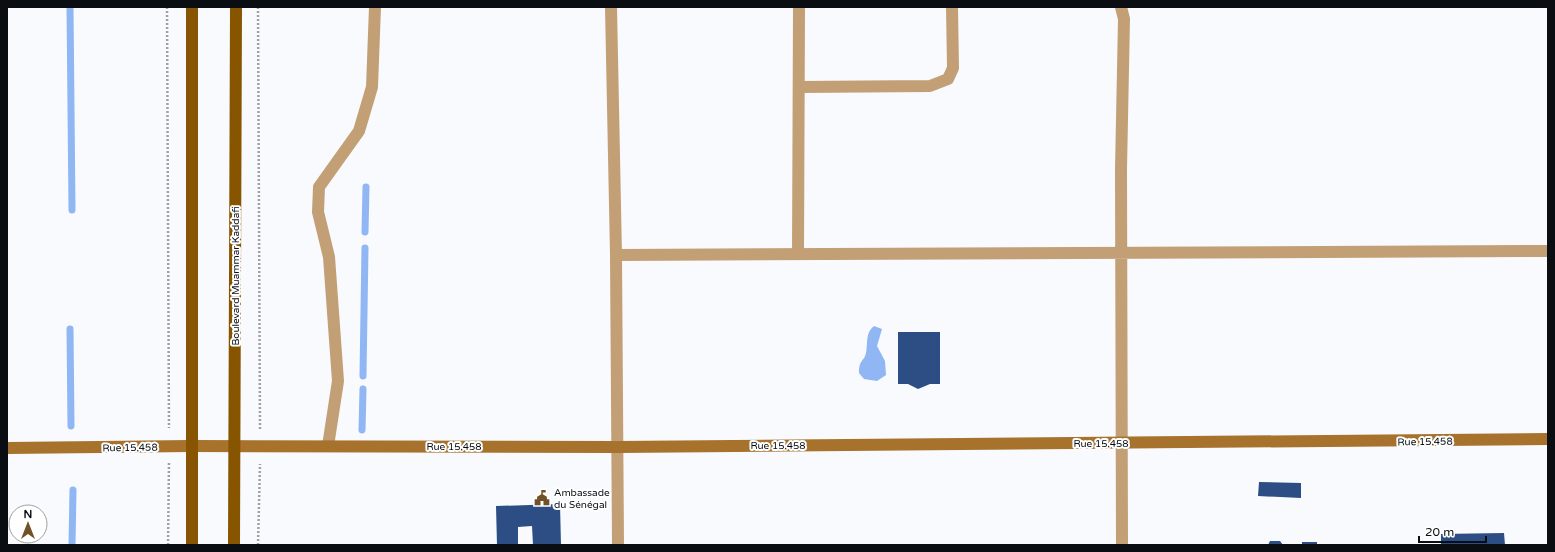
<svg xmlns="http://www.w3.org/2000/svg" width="1555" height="552" font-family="'Varela Round',sans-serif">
  <rect width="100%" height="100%" fill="#f8fafe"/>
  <path fill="#90b6f4" d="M874,326l8,3 -5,17 8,15 1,14 -9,6 -13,-2 -5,-6c0,-14 5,-11 7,-20 2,-10 -1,-20 8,-27z"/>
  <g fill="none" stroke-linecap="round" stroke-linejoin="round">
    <path stroke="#90b6f4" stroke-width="7" d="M70,7l2,203
      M365,232l1,-45
      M70,329l1,97
      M363,376l2,-128
      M362,430l1,-41
      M72,545l1,-55"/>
  </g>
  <path fill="#2d4e84" d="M898,332h42v52h-10l-12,5 -10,-5h-10z
    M1259,482l42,1v15l-43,-2z
    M560,504l1,41h-28l-1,-19 -14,1v18h-21l-1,-39z
    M1504,533l1,12h-64v-11z
    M1270,541h10l3,4h-15z
    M1302,542h15v3h-15z"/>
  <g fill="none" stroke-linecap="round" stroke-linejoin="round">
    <path stroke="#9ea0a5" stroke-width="2.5" stroke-dasharray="2 2" stroke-linecap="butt" d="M167,7l2,421
      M258,7l2,422
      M168,545l1,-82
      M258,545l2,-81"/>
    <path stroke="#c39f75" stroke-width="12" d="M328,446l10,-65 -9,-124 -11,-45 1,-25 40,-56 13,-44 3,-80"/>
    <path stroke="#c39f75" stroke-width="12" d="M611,7l5,248 2,290
      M1121,7l3,12 -3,150 1,376
      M799,87l131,-1 18,-7 5,-11 -1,-61
      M798,254l1,-247
      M616,255l932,-4"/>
    <path stroke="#a6722c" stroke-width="12" d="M7,448l184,-2 426,1 931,-8"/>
    <path stroke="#875500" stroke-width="12" d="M192,545v-538
      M234,545l2,-538"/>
  </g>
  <defs>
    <symbol id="civic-bare" viewBox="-9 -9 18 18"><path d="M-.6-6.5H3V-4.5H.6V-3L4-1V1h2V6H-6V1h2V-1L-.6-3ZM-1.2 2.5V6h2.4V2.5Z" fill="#725128" stroke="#fff" stroke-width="2.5" paint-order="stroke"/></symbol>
  </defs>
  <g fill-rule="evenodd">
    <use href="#civic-bare" x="531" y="487" width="22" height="22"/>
  </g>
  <g text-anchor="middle" stroke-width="4" stroke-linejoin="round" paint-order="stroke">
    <g font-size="10" fill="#0a0e13" stroke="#fff">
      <text transform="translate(235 276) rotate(-90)" y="4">Boulevard Muammar Kaddafi</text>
      <text transform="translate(1425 441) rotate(-1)" y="4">Rue 15.458</text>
      <text x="1101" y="447">Rue 15.458</text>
      <text x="778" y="449">Rue 15.458</text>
      <text x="454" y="450">Rue 15.458</text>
      <text transform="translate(130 447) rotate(-1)" y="4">Rue 15.458</text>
    </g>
    <g font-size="10" fill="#0a0e13" stroke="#fff" text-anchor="start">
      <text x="554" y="496">Ambassade<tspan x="554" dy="12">du Sénégal</tspan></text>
    </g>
  </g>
  <rect width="1555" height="552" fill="none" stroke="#0a0e13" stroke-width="16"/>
  <g transform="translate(28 524)"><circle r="19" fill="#ffffff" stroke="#9d9fa1"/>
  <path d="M0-3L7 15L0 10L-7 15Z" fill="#725128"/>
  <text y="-6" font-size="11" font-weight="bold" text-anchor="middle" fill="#0a0e13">N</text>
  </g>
  <path d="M1419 536v6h67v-6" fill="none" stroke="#0a0e13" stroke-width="2"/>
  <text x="1425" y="536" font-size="12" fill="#0a0e13" stroke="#ffffff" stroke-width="3" paint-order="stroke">20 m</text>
</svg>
